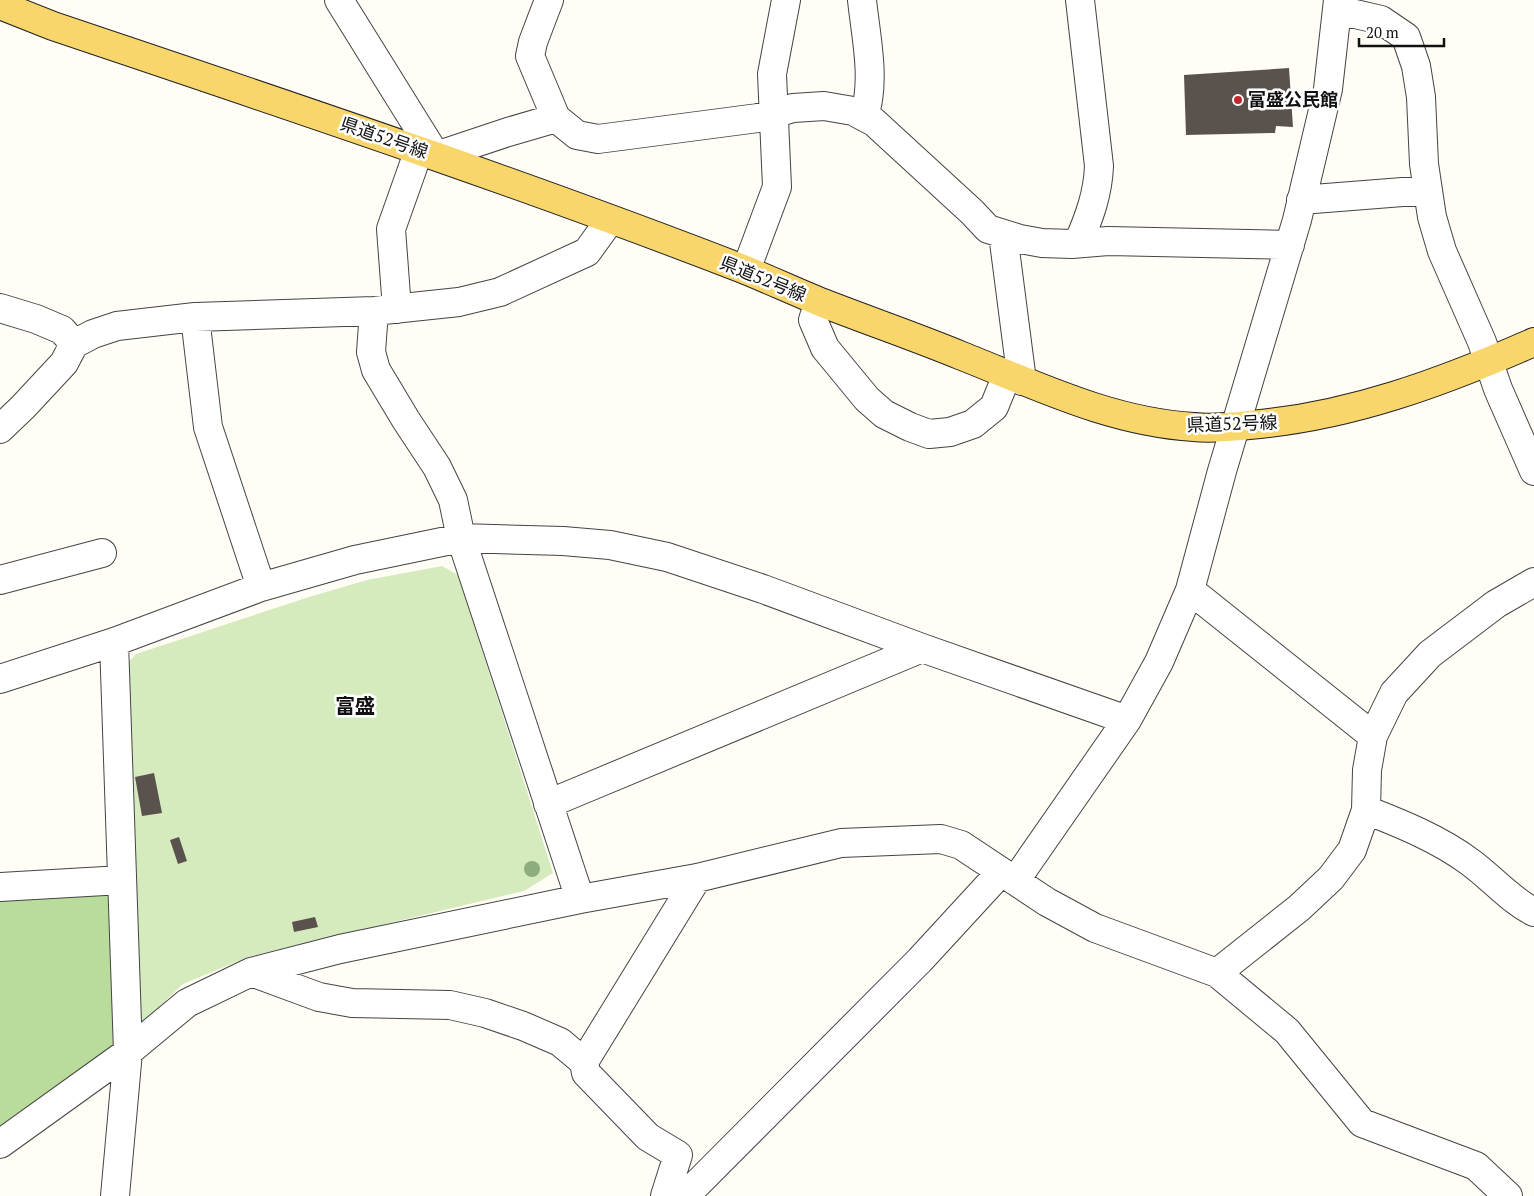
<svg xmlns="http://www.w3.org/2000/svg" width="1534" height="1196" font-family="'PT Serif','Noto Sans JP',serif">
  <rect width="100%" height="100%" fill="#fffdf5"/>
  <path fill="#d5ebbd" d="M442,566l16,9 95,298 -29,18 -276,66 -65,27 -43,41 -15,-359 11,-12 173,-57 58,-17z"/>
  <path fill="#b9dc9c" d="M102,891l10,9 5,130 -5,18 -112,82v-233z"/>
  <path fill="#5a524d" d="M1289,68l4,59 -17,-1 -1,7 -89,2 -2,-60z
    M154,773l8,40 -20,3 -7,-39z
    M179,837l8,24 -9,3 -8,-24z
    M315,917l3,10 -24,5 -2,-10z"/>
  <g fill="none" stroke-linecap="round" stroke-linejoin="round">
    <defs>
      <path id="minor" d="M339,0l97,156 72,-24 48,-14
        M549,0l-16,42 -3,14 26,62 21,17 21,4 160,-21 35,-10 31,-2 29,5 21,11 98,90 16,17 32,10 22,4 30,1 36,-3 182,4
        M862,0c4,38 14,80 2,117
        M1338,10l43,10 25,17 10,29 5,31 3,67 8,53 10,34 40,91 16,47 36,82
        M1301,200l127,-10
        M1003,234l19,147
        M1078,243c11,-25 20,-49 21,-77l-19,-166
        M746,270l31,-83 -5,-113 14,-74
        M819,302l-6,18 12,28 42,51 17,15 26,13 19,7 21,-2 23,-8 21,-17 13,-32
        M0,308l36,11 26,11 12,14
        M397,309l-6,-80 28,-79
        M374,311l-3,41 5,18 30,50 31,47 16,33 8,38 119,361
        M195,317l13,110 53,160
        M0,429l23,-22 41,-44 10,-19 19,-10 24,-8 78,-9 179,-6 85,-9 41,-10 87,-40 23,-32
        M0,580l102,-27
        M1190,590l183,146
        M114,642l14,410 -13,144
        M0,679l114,-37 147,-55 94,-27 106,-22 102,3 47,4 57,12 96,32 159,59 205,72
        M548,804l374,-156
        M1366,810c36,14 73,29 104,52 22,16 40,38 64,50
        M1015,881l112,-161 32,-58 31,-72 32,-119 75,-251 31,-131 10,-89
        M0,887l122,-7
        M251,972l68,25 33,6 98,2 35,8 38,13 37,16 24,20 2,11 62,64 30,18 -13,41
        M1217,973l70,58 75,92 114,43 32,30
        M584,1062l113,-184
        M0,1144l128,-92 59,-49 64,-31 89,-23 240,-50 117,-21 144,-35 100,-4 20,6 86,57 48,26 122,45 82,-65 32,-30 21,-28 14,-40 1,-40 6,-34 21,-43 36,-39 66,-50 38,-22
        M685,1196l235,-236 81,-88"/>
      <path id="major" d="M0,5l53,21c231,78 463,155 690,243 27,11 53,23 80,34 46,18 93,34 139,53 76,30 149,66 232,71 18,2 37,0 55,-2 100,-8 194,-43 285,-83"/>
    </defs>
    <use href="#minor" stroke="#444" stroke-width="30"/>
    <use href="#major" stroke="#222" stroke-width="30"/>
    <use href="#minor" stroke="#fff" stroke-width="28"/>
    <use href="#major" stroke="#f9d66b" stroke-width="28"/>
  </g>
  <circle fill="#8dad7f" cx="532" cy="869" r="8"/>
  <circle fill="#c4262e" stroke="#fff" stroke-width="2" cx="1238" cy="100" r="5"/>
  <g text-anchor="middle" stroke-width="5" stroke-linejoin="round" paint-order="stroke">
    <g font-size="18" font-weight="bold" fill="#111" stroke="#fff" text-anchor="start">
      <text x="1248" y="106">富盛公民館</text>
    </g>
    <g font-size="18" fill="#111" stroke="#fff">
      <text transform="translate(384 138) rotate(19)" y="6">県道52号線</text>
      <text transform="translate(763 279) rotate(22)" y="6">県道52号線</text>
      <text transform="translate(1232 424) rotate(-2)" y="6">県道52号線</text>
    </g>
    <g font-size="20" font-weight="bold" fill="#111" stroke="#fff">
      <text x="355" y="713">富盛</text>
    </g>
  </g>
  <path d="M1359 38v8h85v-8" fill="none" stroke="#111111" stroke-width="2.5"/>
  <text x="1366" y="38" font-size="15" fill="#111111" stroke="#ffffff" stroke-width="4" paint-order="stroke">20 m</text>
</svg>
